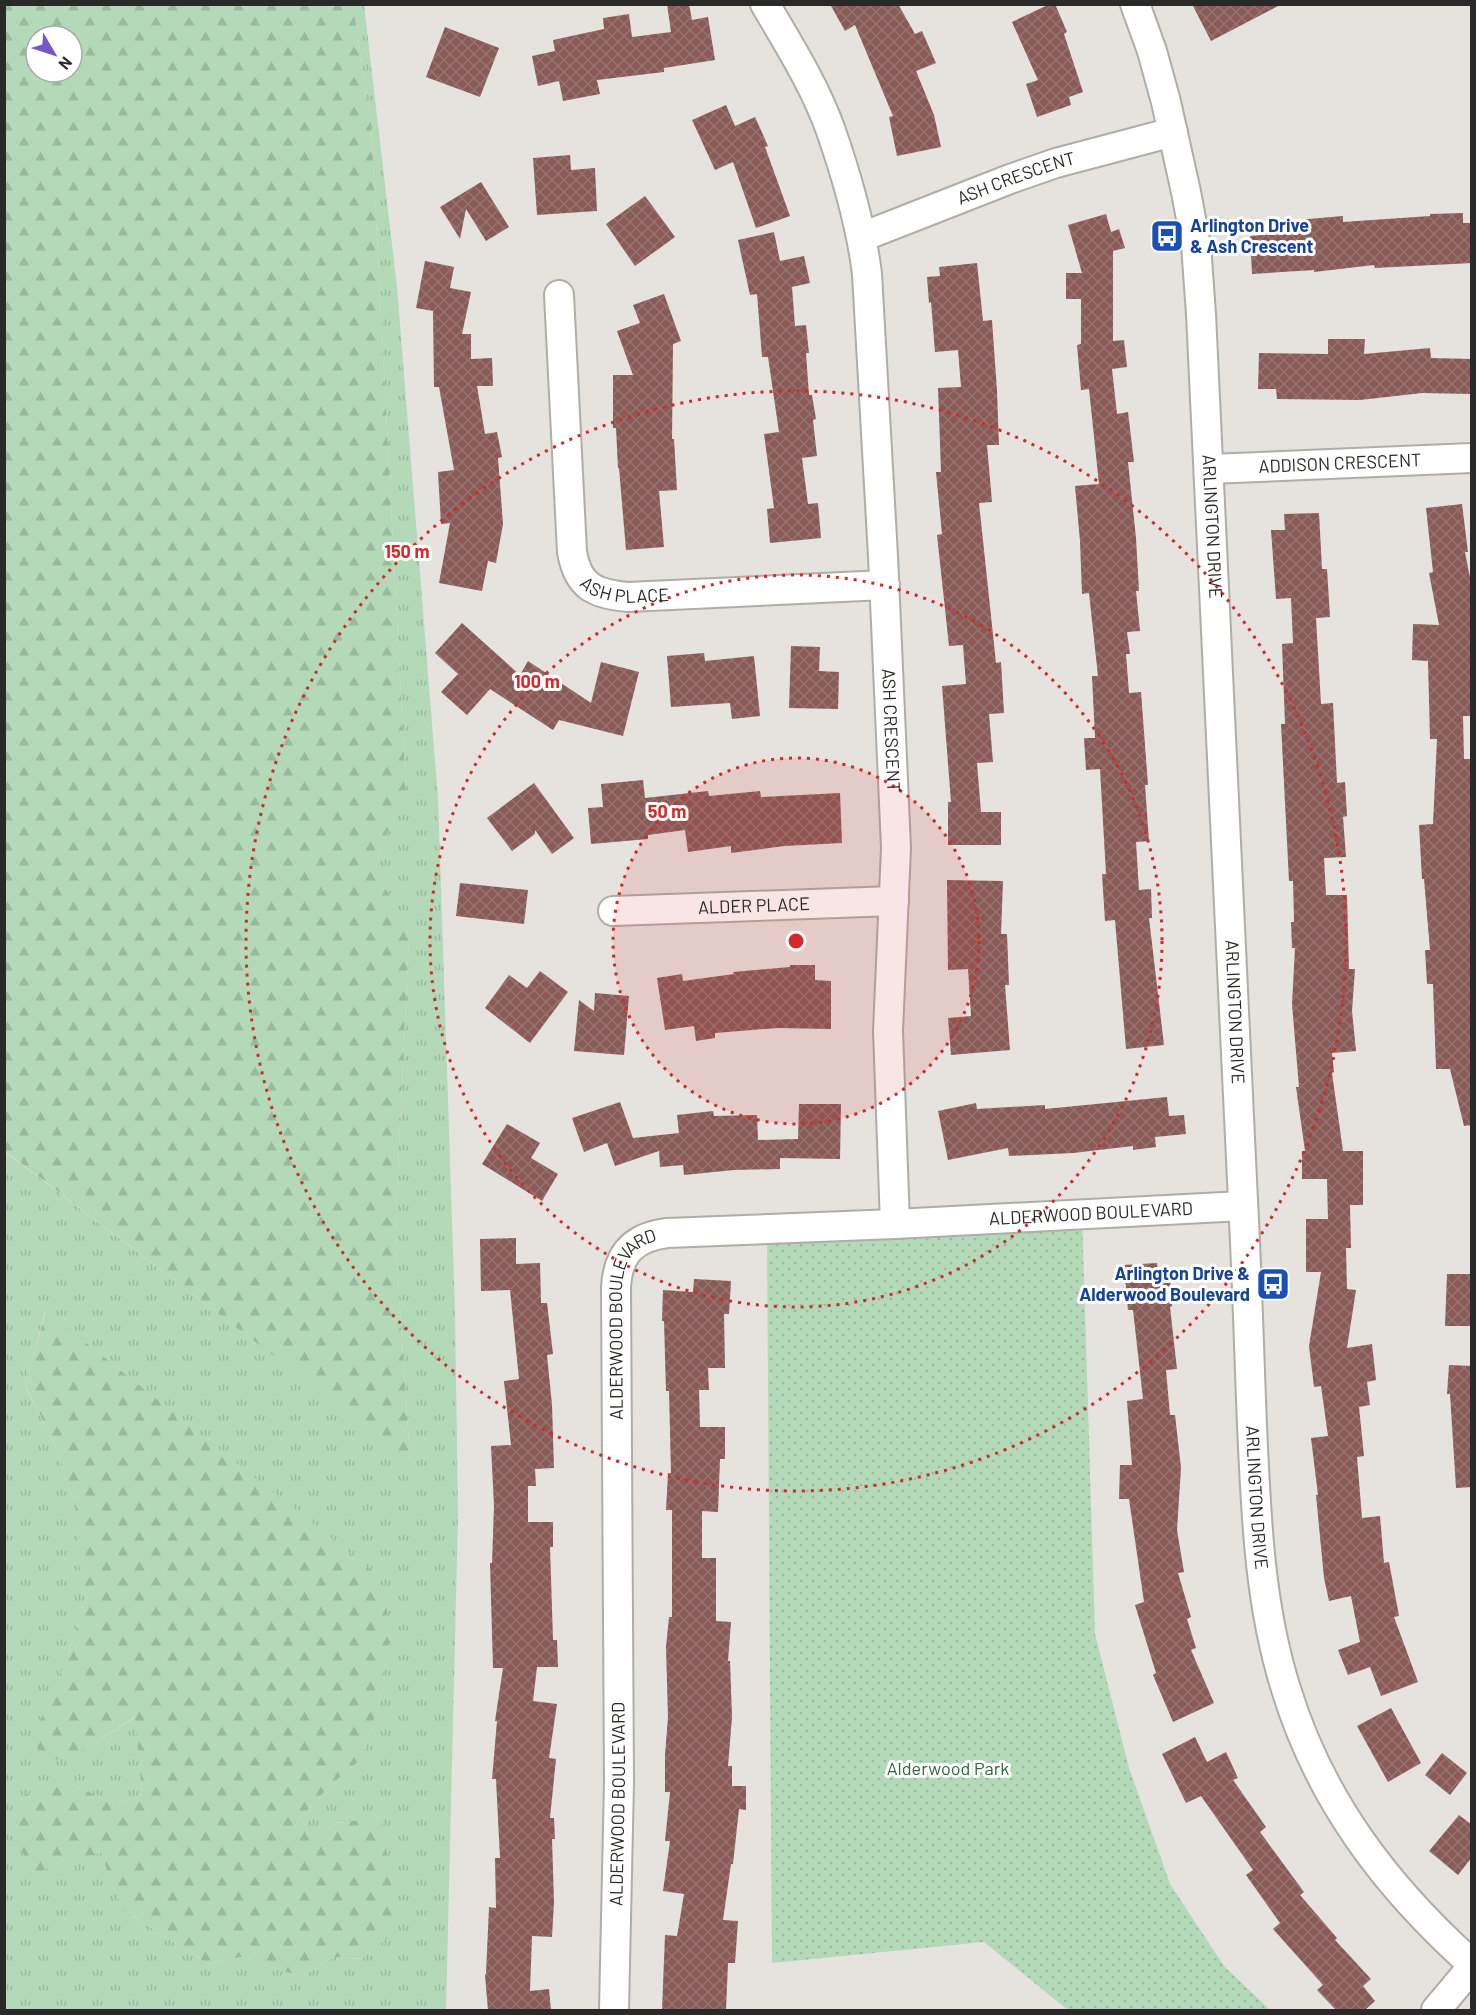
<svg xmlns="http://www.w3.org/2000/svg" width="1476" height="2015" font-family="Barlow,sans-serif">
  <defs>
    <pattern id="grass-tufts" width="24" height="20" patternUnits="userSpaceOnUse" patternTransform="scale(1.5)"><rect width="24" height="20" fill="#b3d9b9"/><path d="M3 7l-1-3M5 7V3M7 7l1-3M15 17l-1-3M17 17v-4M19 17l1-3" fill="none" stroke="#9aba9f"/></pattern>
    <pattern id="forest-firs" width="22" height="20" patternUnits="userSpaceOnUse" patternTransform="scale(1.5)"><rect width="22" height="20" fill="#b3d9b9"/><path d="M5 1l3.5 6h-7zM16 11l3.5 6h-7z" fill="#9aba9f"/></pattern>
    <pattern id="park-dots" width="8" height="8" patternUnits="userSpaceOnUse" patternTransform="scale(1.5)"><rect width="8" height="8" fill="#b3d9b9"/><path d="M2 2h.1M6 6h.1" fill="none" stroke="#9aba9f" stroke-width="1.8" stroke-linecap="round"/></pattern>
    <pattern id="building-cross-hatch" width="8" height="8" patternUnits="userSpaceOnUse" patternTransform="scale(1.5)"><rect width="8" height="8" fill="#895a56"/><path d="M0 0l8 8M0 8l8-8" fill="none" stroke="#967370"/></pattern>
  </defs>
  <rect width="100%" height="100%" fill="#e6e2dd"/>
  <path fill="url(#grass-tufts)" fill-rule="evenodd" d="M353,5h11l33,282 41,511 17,514 3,203 -12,495h-441l-1,-859 406,308 -15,-226 14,-298 -33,-66 4,-19 26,-58 -35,-670zM45,1312l344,330 -10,62 -18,55 -30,26 -30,32 10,20 26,-14 44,-6 -19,142 -28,-2 -32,20 -61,-20 -33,7 -83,-53 -15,-29 -8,-30 -42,10 -26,13 37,-92 44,22 27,-10 -6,-78 -51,32 -17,-94 18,-56 -6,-31 -1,-49 -24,-75 -30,-58z"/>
  <path fill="url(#forest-firs)" fill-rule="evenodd" d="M4,5h349l18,117 35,670 -26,58 -4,19 33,66 -14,298 15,227 -405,-309zM36,36h36v36h-36z
    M46,1311l330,263 11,36 2,32 -10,62 -18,55 -30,26 -30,32 10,20 26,-14 44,-6 9,55 5,60 -33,27 -28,-2 -32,20 -61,-20 -33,7 -83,-53 -15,-29 -8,-29 -42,9 -26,13 -19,-38 9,-42 47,-12 44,22 27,-10 -7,-78 -50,32 -46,17 -3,-35 32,-76 18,-56 -7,-35v-45l-24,-75 -30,-59z"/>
  <path fill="url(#park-dots)" d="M1082,1215l13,419 34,134 41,116 54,82 46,44h-202l-84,-68 -212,21 -5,-734z"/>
  <path fill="url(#building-cross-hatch)" d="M667,4h22l3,16 16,-3 7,43 -51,8v4l-67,8 3,14 -37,7 -4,-20 -21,5 -6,-30 23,-5 -2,-11 51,-11 -1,-11 26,-4 3,23 39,-5z
    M830,4h68l17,30 7,-3 14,32 -20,8 18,44 7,32 -44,9 -8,-39 4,-1 -38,-91 -10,6z
    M1050,4h5l12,28 -3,2 19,58 -14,5 2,8 -34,12 -11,-33 12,-4 -26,-58z
    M1192,4h90l-71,37z
    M445,27l54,21 -19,49 -54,-20z
    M726,105l9,21 20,-9 13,29 -3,1 25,69 -34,12 -23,-66 -18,8 -23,-50z
    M570,155l1,15 24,-2 2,43 -60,4 -4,-57z
    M481,182l28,45 -23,14 -20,-32 -6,30 -20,-32z
    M645,196l30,41 -40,29 -29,-42z
    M1463,213v10h9v40l-97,5 -1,-3 -60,7v-2l-62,4 -2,-38 25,-2 -1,-12 69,-6v6l87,-6v-2z
    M1106,214l5,18 8,-3 6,19 -12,3v90l11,-1 3,27 -15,2 5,45 11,-2 6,50h-6l8,76 3,53h-3l4,40 -13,1 3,22h-4l3,39 12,-1 7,93h-3l4,56 -13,1 3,48 12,-1 1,29h-3l15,127 -38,4 -11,-129 -10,1 -3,-47h4l-6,-105 -14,1 -2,-32h11l-3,-62h6l-9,-83 -7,1 -2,-53 -5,-55 24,-2 -10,-95 -8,1 -4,-45 4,-1v-45h-15v-26h16l-14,-48z
    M774,232l6,29 24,-5 6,27 -18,4 3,39 11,-1 3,28h-3l3,42h3l4,24 -3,1 4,36 -15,2 6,46 10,-1 3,35 -51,5 -3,-34 7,-1 -10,-74 15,-2 -11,-75h-6l-5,-63 -7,1 -12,-55z
    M425,261l29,6 -4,21 21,4 -9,42h9v25l21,-1 1,28h-16l8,48 12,-2 5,25 -4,1 5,66 -7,39 -8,-2 -6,30 -43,-8 11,-60 -9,1 -3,-52 16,-2 -15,-83h-5l-1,-76 -17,-3z
    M977,263l6,58 9,-1 5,71 2,54h-12l5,57 -13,1 17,160 5,-1 3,51 -15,1 4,48 -16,1 4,49h20v33h-53v-43h3l-9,-116 24,-2 -3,-39 -14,1 -12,-111 5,-1 -6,-62h5l-3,-84 23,-1 -3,-37 -23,2 -4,-50 -2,1 -2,-26 13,-1 -1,-9z
    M664,294l17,47 -8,3 -1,95h2l3,51 -18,1 5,56 -38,3 -7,-82h-1l-2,-40h-3v-53h20l-16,-44 23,-8 -7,-18z
    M1328,339h37l-1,15 66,-6 1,10 41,1v35l-50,-1 -62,7 -83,-1 -1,-10h-18l1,-36 69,1z
    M1462,504l6,48h-3l7,36v128h-9l1,43h8l-2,63h2v303l-8,1 -14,-57h-14l-3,-85h-6l-2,-34h5l-6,-71h-2l-3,-54 14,-1 4,-85h-7l-2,-78 -16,-1 1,-36 26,1 -10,-52 4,-1 -7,-64z
    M1319,513l3,56h5l3,48 -14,1 5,86 12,-1 4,80 8,-1 2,34 -4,1 3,40 -22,1 2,37h21l2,74h6l-3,42 4,40 -24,2 2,19 -2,1 11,78h20v54h-13l1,43h-5l1,41 9,1 -9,58 25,-4 4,36 -9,2 3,23 -11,2 5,49 -7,1 5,61 18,-2 4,47 5,-1 10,54 -5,1 24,65 -37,14 -11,-29 -22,8 -10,-25 22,-8 -9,-46 -22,5 -5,-23 -8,-83h2l-7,-57 17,-2 -7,-50 -7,1 -5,-41 12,-74h-15v-53h22l-1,-40h-25v-28h3l-9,-64h3l-7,-83 3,-56h-3l-1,-26h3l-1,-41h-4l-8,-157h4l-3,-80 11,-1 -2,-45 -15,1 -5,-69h14l-1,-16z
    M462,623l58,52 8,-14 63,42 10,-41 38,10 -16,64 -64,-16 -6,10 -63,-41 -23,26 -26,-23 17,-18 -23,-21z
    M791,646l29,1 -1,24 20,1 -1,37 -49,-1z
    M704,653l1,8 49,-5 6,60 -28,3 -2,-16 -59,4 -4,-51z
    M643,780l2,18 63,-7 1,5 51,-5 1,6 79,-4 2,50 -58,3 -53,7v-7l-43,6 -3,-22 -37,5v4l-57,5 -3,-36 15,-1 -2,-23z
    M534,783l40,55 -22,16 -17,-24v4l-23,17 -25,-33z
    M947,880l56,1 -2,53h6l2,51h-4l5,65 -59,5 -3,-37 23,-2 -3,-47 -20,1z
    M460,883l68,7 -4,34 -68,-8z
    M790,965h25v15l16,1v48l-53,-1 -63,5v5l-19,3 -2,-15 -29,4 -8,-52 25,-4 1,7 51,-7 -1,-2 57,-5z
    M540,971l28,21 -38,51 -45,-35 24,-33 18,13z
    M595,993l34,3 -5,59 -50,-4 5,-51 15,11z
    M1167,1097l2,19 15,-1 2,19 -31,3 1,10 -23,3v-4l-60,7 -64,3 -1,-8 -60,12 -10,-49 38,-8 1,6 68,-4v4z
    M620,1102l13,36 46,-5 -2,-18 36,-4 1,5 43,-1 1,25 40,-1 1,-35h42l-1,55 -60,-1v11l-46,1 -50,5 -1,-10 -23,2 -1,-16 -44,15 -8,-23 -23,9 -12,-34z
    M507,1124l33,19 -9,15 27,16 -16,27 -60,-37z
    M516,1238v26l24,-1 1,40h6l6,51 -6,1 5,50 2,63 -19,1 1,17h-8v36h25v25h-3l3,93h4l1,27h-21l-4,34 24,3 -8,54 7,1 -6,59h4l1,21h-3l2,63 -2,35 -20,-1 -2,55 19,-2 2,21h-63l-3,-35 1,-1 3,-67 7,1 -1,-50h5l-4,-79h-4l5,-58h-2l8,-53h-10l-3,-105h2l2,-57 -3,-60 20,-1 -7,-64 15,-2 -9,-89 -29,1 -1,-52z
    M1157,1263l2,18 11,-1 2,26 -2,1 7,62 -11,1 4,45h5l6,53 -4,62 7,42 -6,1 13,44 -4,2 9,29 -5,2 23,53 -41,19 -20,-47 3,-2 -21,-68 9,-3 -15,-103h-10l1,-34h12l-5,-64 16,-2 -10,-89h-5l-4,-45z
    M1447,1274h25v52h-27z
    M694,1279l37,2 -2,33h-5l1,54h-17l1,22h-10l1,37h25v32h-5l-2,53 -16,-1v47h14v63l15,1 -3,39h2l2,56 -4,49h4v20h14v24l-7,-1 -6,55h-2l-8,56 15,1 -3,42h-7l-2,47h-64l3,-75 12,1 7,-42 -21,-3 7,-50h-5l5,-49h-5v-37l3,-38 -2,-70 3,-30h3v-107h-6l2,-37h3l-2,-82h-3l-2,-70h-2l1,-31 30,2z
    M1449,1365l23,1v121l-16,1 -6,-94h-3z
    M1391,1708l30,55 -33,19 -31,-56z
    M1195,1737l12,25 19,-10 12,26 -5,2 33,47 -6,5 44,60 -4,3 37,43 -2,2 36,39 -8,7 12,15 -10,9h-29l-19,-20 6,-5 -50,-56 7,-6 -34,-48 7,-5 -52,-74 -15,7 -24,-49z
    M1442,1753l25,20 -17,22 -25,-20z
    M1459,1815l13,10v32l-14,18 -29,-24z"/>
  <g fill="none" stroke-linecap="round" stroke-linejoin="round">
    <defs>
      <g id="minor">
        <path id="s1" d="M765,4c24,41 50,82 66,127 16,46 30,94 36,143l16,282 13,292 -8,183 7,193"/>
        <path id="s2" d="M1135,4l17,47 14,51 20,90 10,53 5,69c16,295 29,591 42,887 4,74 6,149 9,224 4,88 7,179 34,264 34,111 100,198 186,275"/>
        <path id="s3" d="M862,237l148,-58 46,-16 117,-31"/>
        <path id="s4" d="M559,295l13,257c6,35 23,42 56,45l257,-12"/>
        <path id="s5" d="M1210,469l262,-11"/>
        <path id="s6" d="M613,911l281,-10"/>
        <path id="s7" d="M614,2010l5,-228 -3,-495c2,-34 18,-50 51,-54l228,-9 348,-18"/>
        <path d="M1436,2010l36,-43"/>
      </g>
    </defs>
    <use href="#minor" stroke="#b0ada8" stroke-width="32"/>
    <use href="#minor" stroke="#fff" stroke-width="28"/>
  </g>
  <circle cx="796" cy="941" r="183" fill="#d62828" fill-opacity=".12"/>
  <g fill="none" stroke="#d62828" stroke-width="3" stroke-dasharray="3 6">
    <circle cx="796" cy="941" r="183"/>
    <circle cx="796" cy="941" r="366"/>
    <circle cx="796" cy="941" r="550"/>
  </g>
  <defs>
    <symbol id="bus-square" viewBox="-11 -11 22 22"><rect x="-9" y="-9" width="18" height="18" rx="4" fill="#1a4fb4" stroke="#fff"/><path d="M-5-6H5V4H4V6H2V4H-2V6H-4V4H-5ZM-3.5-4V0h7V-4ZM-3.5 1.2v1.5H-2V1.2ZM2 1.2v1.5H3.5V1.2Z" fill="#fff"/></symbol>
  </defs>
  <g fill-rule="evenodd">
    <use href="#bus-square" x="1148" y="217" width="38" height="38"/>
    <use href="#bus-square" x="1254" y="1265" width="38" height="38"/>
  </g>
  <g text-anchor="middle" stroke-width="6" stroke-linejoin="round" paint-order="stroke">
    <g font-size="18" fill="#2a2927" stroke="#fff">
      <text dy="6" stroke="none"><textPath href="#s3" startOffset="165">ASH CRESCENT</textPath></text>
      <text dy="6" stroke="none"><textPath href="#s5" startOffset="130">ADDISON CRESCENT</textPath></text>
      <text dy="6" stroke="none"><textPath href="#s2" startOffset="531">ARLINGTON DRIVE</textPath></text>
      <text dy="6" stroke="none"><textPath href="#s4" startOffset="333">ASH PLACE</textPath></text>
      <text dy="6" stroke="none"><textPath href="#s1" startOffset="748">ASH CRESCENT</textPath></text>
      <text dy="6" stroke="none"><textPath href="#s6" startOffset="141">ALDER PLACE</textPath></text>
      <text dy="6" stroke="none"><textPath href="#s2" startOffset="1017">ARLINGTON DRIVE</textPath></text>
      <text dy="6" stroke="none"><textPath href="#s7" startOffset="1230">ALDERWOOD BOULEVARD</textPath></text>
      <text dy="6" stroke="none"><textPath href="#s7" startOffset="692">ALDERWOOD BOULEVARD</textPath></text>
      <text dy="6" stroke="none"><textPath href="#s2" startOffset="1503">ARLINGTON DRIVE</textPath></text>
      <text dy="6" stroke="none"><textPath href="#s7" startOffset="206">ALDERWOOD BOULEVARD</textPath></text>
    </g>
    <g font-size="18" font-weight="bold" fill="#164399" stroke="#fff" text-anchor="start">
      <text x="1190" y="232">Arlington Drive<tspan x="1190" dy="21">&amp; Ash Crescent</tspan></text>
      <text x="1250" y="1280" text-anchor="end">Arlington Drive &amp;<tspan x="1250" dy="21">Alderwood Boulevard</tspan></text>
    </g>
    <g font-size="18" fill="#2d663a" stroke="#fff">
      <text x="948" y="1775">Alderwood Park</text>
    </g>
  </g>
  <circle cx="796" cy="941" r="9" fill="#d62828" stroke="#fff" stroke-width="3"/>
  <g font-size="18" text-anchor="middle" font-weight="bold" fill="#d62828" stroke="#fff" stroke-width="6" stroke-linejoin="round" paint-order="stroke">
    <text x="407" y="558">150 m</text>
    <text x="537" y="688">100 m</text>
    <text x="667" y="818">50 m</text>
  </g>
  <rect width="1476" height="2015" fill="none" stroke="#2a2927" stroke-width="12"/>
  <g transform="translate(54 54) rotate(129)"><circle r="28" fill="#ffffff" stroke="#aaa9a9" stroke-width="1.5"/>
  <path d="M0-4.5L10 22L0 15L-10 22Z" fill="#7755ce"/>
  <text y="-9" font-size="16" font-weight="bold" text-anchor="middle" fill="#2a2927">N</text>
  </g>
</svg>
